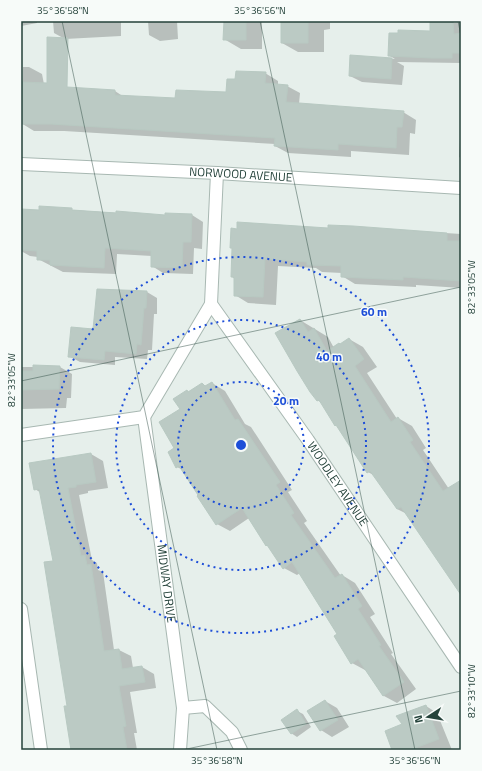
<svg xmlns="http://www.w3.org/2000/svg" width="482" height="771" font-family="'Titillium Web',sans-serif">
  <rect width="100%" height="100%" fill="#e6efeb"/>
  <path fill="#0003" d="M21,21h16v2l-16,3z
    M53,21h68v15l-56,3 -11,-6z
    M148,21h29l1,18 -18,2 -11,-6z
    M225,21h37v28h-21l-17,-10z
    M282,21h48v8l-6,1v22h-26l-16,-9z
    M431,23h30v40l-64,-1 7,4 -2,19 -40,-3 -12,-6 1,-20 44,3 -5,-3 41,-24z
    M23,67h6l13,7 6,31 67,-14 9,6 52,2 51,-6 9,-13 29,-7 13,8v4l9,1 13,7 -1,11 104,8 13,8 -1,14 -5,-1 -1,22 -58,-4v6l-63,-4 -13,-7v-2l-211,-13h-30l-13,-8z
    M461,120v38l-2,-1z
    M40,208l126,8 26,-1 11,7 -1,27 -8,-1 -1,26 -30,-1 -11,-7v-10l-35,-2 -1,20 -53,-2 -25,-13v-2l-8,-1 -9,-5v-41l19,1z
    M353,227l108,7v54l-45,-3v2l-61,-3 -13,-8v-3l-20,-1 -6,-4 -38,-2 -2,39 -28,-2 -13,-8v-16l-3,-2 1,-28 -2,-1 98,-19z
    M147,292l10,6v16h-3l-2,36h-4l-1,9 -32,-2v8l-35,-3 -11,-6 25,-26z
    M300,320l28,17 6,11 7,-3 8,-6 14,8 14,20 -10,6 30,46 1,-1 14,8 14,22 -3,2 26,39 12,-8v112l-54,-79 -10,-5 -22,-33 -7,-4 -46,-69 -5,-3z
    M21,367h39l12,7 -1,24h-4l-1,10 -45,1z
    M212,383l13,8 20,33 6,3 41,63 -4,2 19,29 -3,2 37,53 1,-1 13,8 20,31 -5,3 23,36 -2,1 25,35 -19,14 -13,-7 -18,-26h-1l-13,-7 -13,-29 -39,-61 -3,2 -13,-7 -14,-21 -4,-2 -17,-27 -19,13 -13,-7 -34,-54 -6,-3 -1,-19 5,-39 6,-18 2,1 13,-8 4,2z
    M91,454l12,7 5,27 -20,3v2l-9,2 13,65 5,3 1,7 5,2 11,78h5l12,6 2,12 9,-1 12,7 2,14 -26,4 7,41h-3l3,17h-64l-19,-189 -13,-68 -6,-4z
    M325,701l12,7 12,19 -17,10 -11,-7z
    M426,706l11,7 15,37h-59l10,-25z
    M297,711l6,3 8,13 -14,10 -6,-4z"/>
  <path fill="#bbcac4" stroke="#b8c9c2" d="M224,21h22v19h-23z
    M281,22h27v21h-27z
    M430,22h23l1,12 7,-1v20h-9v5h-21l-43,-2 1,-23h9v-3l32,1z
    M47,37l21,1 -1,49 48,3v5l60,3 1,-8 50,2 1,-13h8l1,-8 30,1 -1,11 23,2 -2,17 118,9 -2,16h-5l-1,21 -58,-4v6l-64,-4 1,-8 -224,-14h-30l1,-42 25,1z
    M350,55l42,3 -1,21 -42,-3z
    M39,206l33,2v2l44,3v-2l49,4v-2l27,1 -1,28h-8l-1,26 -31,-1v-16l-46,-3 -1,20 -54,-3v-5h-13v-9l-16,-1v-41l18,1z
    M237,222l91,6v-3l25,1 94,7v8h14v40l-58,-4v3l-62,-3v-11l-34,-1v-3l-42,-3 -2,38 -29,-1v-19h-3l1,-29h-2l1,-20 6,1z
    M97,289l50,2 -1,17h-2l-3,37 -4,-1 -1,10 -31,-3 -1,9 -36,-3 3,-30 22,2z
    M300,319l8,13 6,-4 13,23 12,-8 1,1 9,-6 15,21 -9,7 36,56 7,-5 15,23 -3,2 33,49 18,-11v115l-60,-88 -4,2 -27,-38 -3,2 -31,-48 -1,1 -16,-26 -2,1 -7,-9 -13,-21 -22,-38z
    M33,365l27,1 -1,23 -38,1v-19h12z
    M212,382l23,38 3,-1 42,63 -4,3 18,28 -3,2 44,63 7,-4 20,32 -4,3 23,36 -2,1 25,36 -21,14 -25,-37 -7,5 -17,-28 3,-2 -45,-72 -9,7 -16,-24 -1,1 -24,-38 -26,17 -19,-29 1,-1 -19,-29 -3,2 -8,-16 6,-4 -15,-26 21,-13 -7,-10 14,-9 1,2 14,-9 3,3z
    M91,453l5,29 -20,3v2l-8,1 13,68 4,-1 2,10 4,-1 13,87 15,-2 3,20 20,-3 3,16 -26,4 7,40 -3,1 4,23h-56l-7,-44h3l-23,-144 9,-1 -14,-72 -5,1 -5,-27z
    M325,700l13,20 -18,11 -13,-20z
    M426,705l13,34 -29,11h-18l-7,-19 17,-7 -6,-8z
    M297,709l9,15 -15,10 -10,-14z"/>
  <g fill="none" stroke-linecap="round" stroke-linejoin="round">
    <defs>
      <g id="street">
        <path id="s1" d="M21,164l196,9 244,15"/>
        <path id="s2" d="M211,304l97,136 153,227"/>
        <path id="s3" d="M144,417l39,291 -3,42"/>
        <path d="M21,435l123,-18 67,-113 6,-131"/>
        <path d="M21,609l20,141"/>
        <path d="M183,708l22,-2 27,26 9,18"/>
      </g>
    </defs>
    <use href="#street" stroke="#a8b8b2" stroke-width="14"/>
    <use href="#street" stroke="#fff" stroke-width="12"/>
  </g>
  <path fill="none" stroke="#24423a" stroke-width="1" stroke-opacity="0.45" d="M62,21l155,729M260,21l155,729M458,21l3,15M21,381l440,-94M182,750l279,-59"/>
  <g fill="none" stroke="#1d4ed8" stroke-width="2" stroke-dasharray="2 4">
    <circle cx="241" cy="445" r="63"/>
    <circle cx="241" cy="445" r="125"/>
    <circle cx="241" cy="445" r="188"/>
  </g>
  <g text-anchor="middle" stroke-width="3" stroke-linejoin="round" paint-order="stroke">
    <g font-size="12" fill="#24423a" stroke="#f7fbf9">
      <text dy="4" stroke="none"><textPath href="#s1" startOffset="220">NORWOOD AVENUE</textPath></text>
      <text dy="4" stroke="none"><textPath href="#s2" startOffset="220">WOODLEY AVENUE</textPath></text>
      <text dy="4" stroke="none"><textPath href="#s3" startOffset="168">MIDWAY DRIVE</textPath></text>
    </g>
  </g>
  <circle cx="241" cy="445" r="6" fill="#1d4ed8" stroke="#f7fbf9" stroke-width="2"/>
  <g font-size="12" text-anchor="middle" font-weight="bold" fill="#1d4ed8" stroke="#f7fbf9" stroke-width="3" stroke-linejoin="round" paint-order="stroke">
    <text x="374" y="316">60 m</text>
    <text x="329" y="361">40 m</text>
    <text x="286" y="405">20 m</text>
  </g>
  <rect width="482" height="771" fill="none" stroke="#f7fbf9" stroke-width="44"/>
  <g transform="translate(428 717) rotate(258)" stroke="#f7fbf9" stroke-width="3" paint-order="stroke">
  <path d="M0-3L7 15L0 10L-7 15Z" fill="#24423a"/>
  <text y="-6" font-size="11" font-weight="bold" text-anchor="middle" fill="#24423a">N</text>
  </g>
  <rect x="22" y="22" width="438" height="727" fill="none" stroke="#24423a" stroke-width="1.5"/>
  <g font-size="10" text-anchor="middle" fill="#24423a">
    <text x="63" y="14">35°36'58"N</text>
    <text x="260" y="14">35°36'56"N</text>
    <text transform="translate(471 287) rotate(-90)" y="4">82°33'05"W</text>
    <text transform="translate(11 380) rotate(-90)" y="4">82°33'05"W</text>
    <text transform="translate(471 691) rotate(-90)" y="4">82°33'10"W</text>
    <text x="217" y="764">35°36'58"N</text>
    <text x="415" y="764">35°36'56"N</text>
  </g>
</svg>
